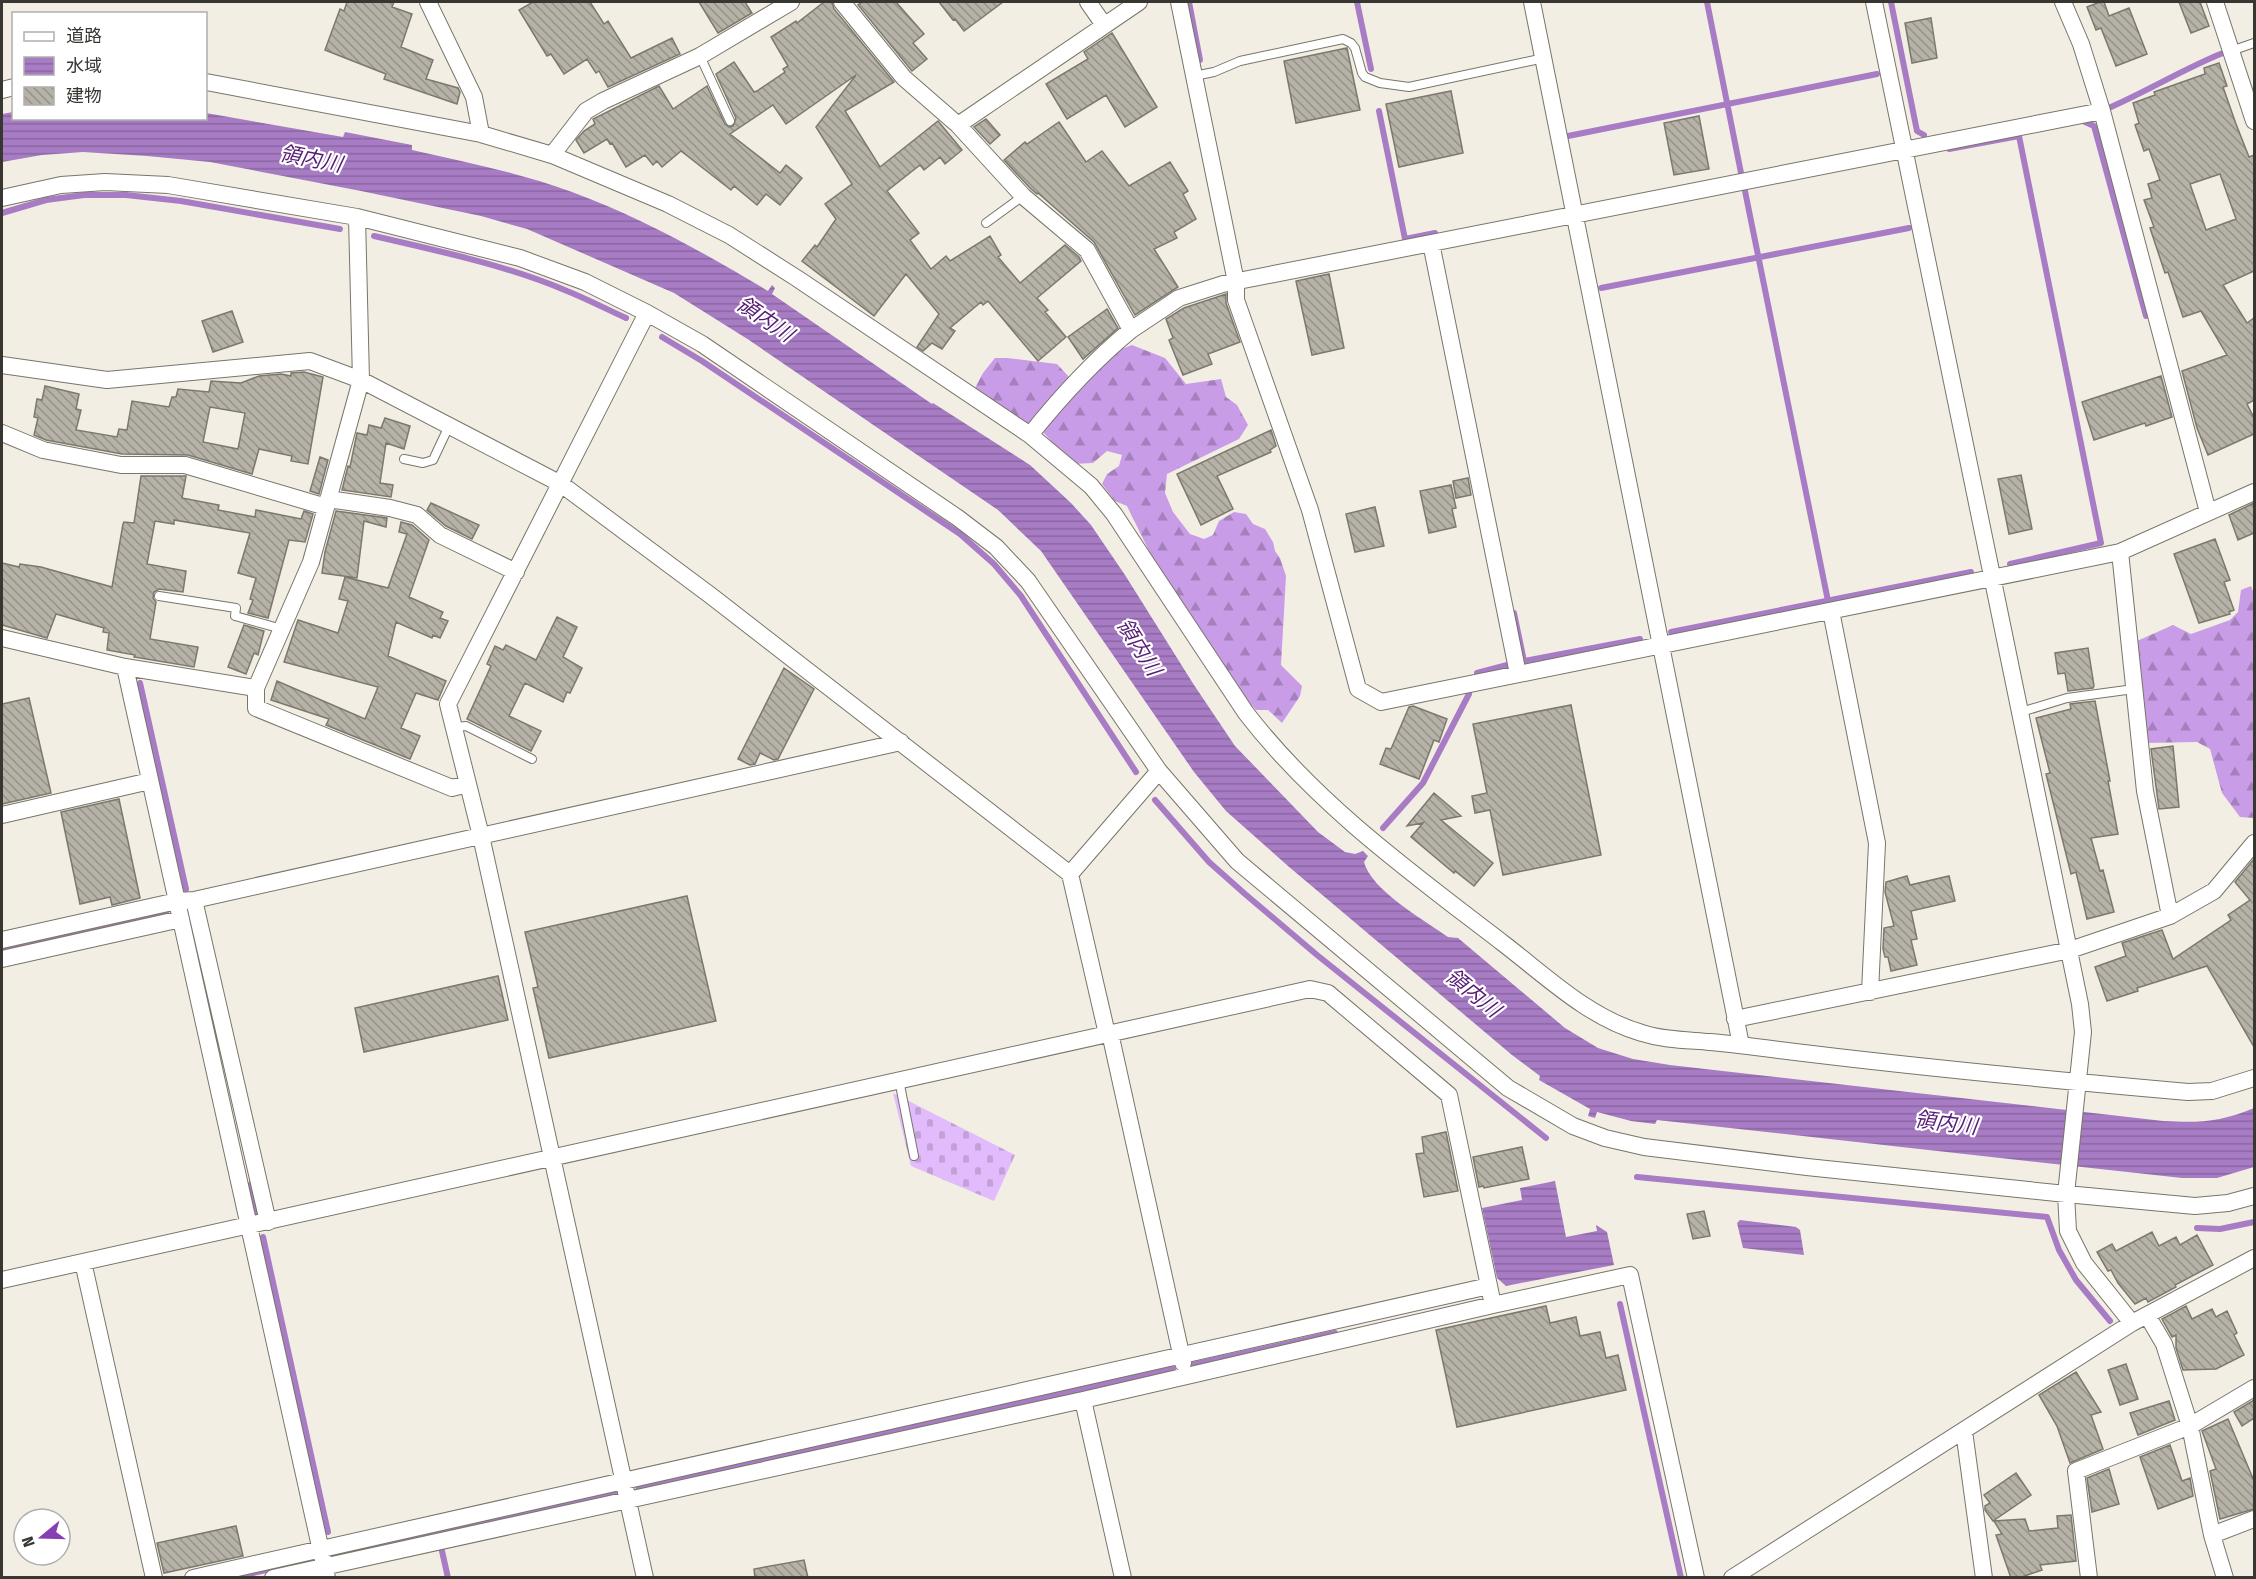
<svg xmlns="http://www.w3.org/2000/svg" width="2256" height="1579" font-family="'Fira Sans Condensed','Noto Sans JP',sans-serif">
  <defs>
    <pattern id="forest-firs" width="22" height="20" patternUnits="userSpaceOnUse" patternTransform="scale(1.5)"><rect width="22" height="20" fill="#c99ce7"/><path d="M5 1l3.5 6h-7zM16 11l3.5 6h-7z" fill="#a480bc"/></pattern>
    <pattern id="cemetery-stones" width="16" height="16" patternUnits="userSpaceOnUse" patternTransform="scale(1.5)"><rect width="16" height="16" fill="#e1bbfc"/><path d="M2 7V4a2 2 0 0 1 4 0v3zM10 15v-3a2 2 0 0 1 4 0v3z" fill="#c2a1d8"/></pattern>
    <pattern id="water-rules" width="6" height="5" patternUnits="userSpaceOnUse" patternTransform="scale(1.5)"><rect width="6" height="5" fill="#a77cc4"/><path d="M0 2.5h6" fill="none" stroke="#8966a0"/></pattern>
    <pattern id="building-back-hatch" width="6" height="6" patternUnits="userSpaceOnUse" patternTransform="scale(1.5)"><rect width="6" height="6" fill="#b6b2a7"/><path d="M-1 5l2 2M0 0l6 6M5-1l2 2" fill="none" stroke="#959289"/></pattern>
  </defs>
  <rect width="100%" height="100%" fill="#f3eee3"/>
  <path fill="url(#forest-firs)" d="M1132,345l33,13 21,26 35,-5 5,18 11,8 11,20 -9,14 -72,35 -2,19 8,19 17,22 14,5 9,-4 6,-14 15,-9 12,2 7,10 12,5 8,13 2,9 5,7 6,18 -5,89 21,21 -2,10 -18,27 -14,-13h-12l-10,-11 -95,-144 -24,-49 -12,-5 -13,-17 5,-10 12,-8 3,-11 -15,-4 -14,12 -21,1 -29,-32 15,-21 53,-58z
    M995,358h12l50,6 13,14 -40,50 -57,-36 10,-19z
    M2251,586l3,8v224l-14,-1 -18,-24 -12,-44 -13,-7 -52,1 -8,-102 36,-16 18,9 39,-14 8,-8 3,-22z"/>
  <path fill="url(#cemetery-stones)" d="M893,1093l122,62 -21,46 -83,-35z"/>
  <path fill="url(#water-rules)" d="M13,112l1,6h192v-5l137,24 2,-5 67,13v5c54,12 108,23 160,42 68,25 133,61 196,99l4,-6 3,3 -3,6 160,110 1,-1 97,62 41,38 20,22 34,50 69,110 41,61 83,86 27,20 10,2 8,-3 5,5 -4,6c7,28 60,58 84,75l10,1 107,90 33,20 35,11 37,6 493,56c37,2 57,1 91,-13v59l-37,11h-35l-525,-58 -2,4 -24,-3 -34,-9 -2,6 -7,-2 2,-7 -51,-29 1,-4 -28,-21 -224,-189 -62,-55 -32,-39 -153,-221 -43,-41 -249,-170 -75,-47 -147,-64 -46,-13 -120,-25 -151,-29 -63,-6 -64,-4 -41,3 -40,7v-48z
    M1555,1181l11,56 31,-6 -1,-6 11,7 7,33 -108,21 -9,-8 -15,-70 40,-8 -2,-12z
    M1740,1220l56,7 4,3 4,25 -61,-7 -6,-25z"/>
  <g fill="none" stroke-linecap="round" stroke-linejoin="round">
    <path stroke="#a77cc4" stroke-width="6" d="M1189,2l11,58
      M1357,2l14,67
      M1707,2l34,171
      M1891,2l26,129 7,4
      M2111,107c39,-17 74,-39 112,-54
      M1379,111l26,128 30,-6
      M2083,121l11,5 52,190
      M1568,136l309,-62
      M1949,149l70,-13 82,407 -91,21
      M1745,191l83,410
      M2,213l44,-13 38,-5h42l55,6 159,28
      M374,236c64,15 132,29 193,55 20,8 39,18 59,27
      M1601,288l308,-60
      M662,337l40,24 258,173 34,30 27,32 115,176
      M1514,613l10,48 116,-22
      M1671,632l300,-60
      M1477,673l34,-9
      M140,683l46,206
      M1155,800l54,62 36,32 72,61 229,183
      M1383,828l40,-45 46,-89
      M2,950l164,-37
      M1637,1177l410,40 12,33 17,30 34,41
      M251,1184l6,28
      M2197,1228l23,1 34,-7
      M263,1237l65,295
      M1620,1304l61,274
      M1192,1365l143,-32
      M638,1487l535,-118
      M442,1551l6,27
      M333,1555l281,-62
      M239,1576l74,-16"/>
  </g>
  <path fill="url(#building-back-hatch)" stroke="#7c786e" stroke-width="1.5" fill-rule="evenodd" d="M347,2h47l-2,5 20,7 -11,33 32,13 -7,19 32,9 2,4 -3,12 -73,-25 2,-5 -61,-24 15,-41 4,2z
    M533,2h57l14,22 4,-3 23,37 41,-20 8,16 -72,33 -9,-16 -3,2 -9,-14 -23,15 -13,-20 -4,2 -28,-46z
    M699,2h46l7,11 -34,20z
    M824,2h8l2,7 60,73 -49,29 35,56 58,-46 24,29 -17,14 -5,-7 -16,13 -4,-5 -33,26 32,42 -9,7 21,29 15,-13 4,5 40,-25 11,19 -3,2 22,26 45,-38 14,12 2,4 -44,37 11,12 -3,2 21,25 -28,24 -50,-60 -5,4 -2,-3 -31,26 5,3 -13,18 -10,-6 -9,8 -6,-4 22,-33 -33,-40 -32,42 -72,-55 13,-16 2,2 19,-28 -11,-15 27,-20 -36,-57 40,-52 -70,49 -13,-19 -43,29 50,39 6,-8 16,13 -22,27 -14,-11 -9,11 -23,-19 -3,4 -50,-39 -19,16 -5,-6 -4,4 -8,-10 -19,12 -14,-24 -2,1 -3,-5 -23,14 -8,-13 8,-9 11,-7 -2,-5 66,-33 14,23 34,-23 18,38 4,3 4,-1 3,-8 -20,-44 18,-12 20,30 3,-1 28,-19 -2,-3 5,-3 -17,-29 25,-16 1,2z
    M862,2h34l28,32 -11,9 14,16 -15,12 -54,-66z
    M939,2h64l-39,29 -9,-12 -2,1z
    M2100,2h4l5,14 20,-8 18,46 -31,12 -15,-38 -5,2 -9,-23z
    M2179,2h21l9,24 -18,7z
    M1931,18l6,40 -25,5 -7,-40z
    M1112,33l45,74 -32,20 -19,-32 -39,24 -21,-35 42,-25 -4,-7z
    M1347,48l13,62 -64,13 -12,-62z
    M2219,63l8,23 -4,1 13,37 13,33 5,-2v116l-31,14 24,38 7,-5v82l-7,4 7,14v16l-46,21 -11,-27 -15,-57 45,-16 -26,-44 -18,6 -15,-45 -3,1 -15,-45 4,-1 -10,-27 8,-2 -4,-14 12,-4 -11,-31 -5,2 -9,-26 4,-2 -6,-20 22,-8 -1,-3 51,-18 -1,-6zM2220,174l16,45 -30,11 -16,-46z
    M1451,91l12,62 -64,14 -13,-63z
    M1699,116l10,53 -35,6 -10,-52z
    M986,119l14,16 -10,9 -16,-17z
    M1059,122l27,40 16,-11 27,35 41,-24 18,29 -5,3 13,25 -22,13 3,6 -23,11 24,38 -43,28 -41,-73 -56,-49 -1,1 -7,-6 -26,-28 21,-18 2,2z
    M1329,274l15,74 -32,7 -16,-74z
    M1226,294v9l14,39 -32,12 4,10 -29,11 -14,-35 4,-2 -7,-19 18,-11z
    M1107,309l11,19 -35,31 -15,-22z
    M232,311l11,31 -30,10 -11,-31z
    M304,372l19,5 -15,87 -17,-3 1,-5 -33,-7 -7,25 -64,-19 -66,-1 -76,-14 -12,-5 4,-17 -4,-1 3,-18 5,1 3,-14 34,8 -3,15 5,1 -5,20 41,7 2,-8 8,1 5,-29 37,6 3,-10h4l2,-8 31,3 2,-11 30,2 18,-7 22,-2 10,2v-3zM210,407l35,6 -7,36 -35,-7z
    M2161,376l11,41 -26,9 -1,-3 -51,17 -12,-38z
    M385,418l25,8 -6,23 -18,-6 -6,40 13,2 -2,12 -49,-7 6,-24 2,1 7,-34 10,2 2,-10 12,3z
    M1271,430l5,16 -6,4 1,2 -54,24 16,33 -32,16 -24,-51z
    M320,457l8,3 -9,34 -9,-3z
    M2021,475l11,54 -23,5 -11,-55z
    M141,476h45l-4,22 37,7 -1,5 37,7 1,-7 45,9 3,-8 9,3 -8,28 -16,-2 -21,78 -20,-5 5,-13 -3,-1 6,-21 -18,-5 12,-40 -76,-13v4l-19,-3 -8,43 39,7 -3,21 -24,-3 -5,3 -1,6 3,4 -6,37 48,8 -4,20 -60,-10 1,-2 -28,-5 2,-17 -6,-1 1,-4 -48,-14 -9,24 -45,-13v-62l17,4 1,-3 21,3 71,20 11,-63 1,-2 10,1z
    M1468,478l3,17 -15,3 -3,-17z
    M1451,485l5,23 -4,1 4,18 -27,6 -9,-42z
    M431,503l48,22 -7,14 -26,-13 -19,-16z
    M2254,503v30l-16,7 -9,-25z
    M1375,507l9,39 -29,6 -9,-38z
    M336,511l51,7 -1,9 -22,-6 -7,57 -35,-5 3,-21z
    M401,522l11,3 17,15 -20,57 34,15 -3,6 8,3 -8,17 -7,-3 -1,3 -36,-16 -8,34 58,25 -8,19 -22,-7 -15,35 19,8 -10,23 -84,-34 3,-6 -58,-19 6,-19 88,38 13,-32 -94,-25 14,-42 40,13 10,-32 -9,-2 6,-22 43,11 19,-54 -8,-2z
    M2215,539l15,41 -6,2 10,28 -5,2 1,2 -31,9 -25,-69z
    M557,617l20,10 -14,30 19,11 -12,25 -3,-1 -4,10 -38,-19 -16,33 32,15 -10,20 -64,-32 24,-53 -4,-2 8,-18 8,4 3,-5 30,15z
    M244,625l20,6 -6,24 -4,-2 -8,21 -18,-7z
    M2088,648l6,38 -1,2 -25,3 -3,-18 -7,1 -3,-21z
    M784,668l30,21 -36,70 -4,1 -14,-7 -5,11 -5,1 -12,-6z
    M29,698l22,95 -49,11v-100z
    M2095,701l15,80h-2l10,53 -27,4 9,33 3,-1 11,42 -27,7 -11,-47 -5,2 -25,-100 4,-1 -14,-55 35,-9 -1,-5z
    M1571,705l30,150 -98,20 -13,-65 -15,3 -3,-17 15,-3 -14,-69z
    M1413,706l34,13 -8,23 -5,-2 -15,39 -39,-15 6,-16 5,1 18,-42z
    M2173,746l6,61 -20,2 -8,-60z
    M1434,793l27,23 -20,4 52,43 -19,23 -19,-15 -1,2 -43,-36 12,-14 -16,3z
    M119,799l21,99 -28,7 -2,-8 -30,7 -19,-92z
    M2254,859v188l-47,-81 -70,22 1,3 -31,10 -12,-34 31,-11 -4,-13 40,-13 11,29 58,-39 -3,-5 22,-15 -15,-18z
    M1907,876l3,9 39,-9 6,25 -44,10 6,28 -6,1 6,25 -26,6 -3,-14h-3l-2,-8 1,-21 10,-2 -9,-34 1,-10z
    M687,896l29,125 -167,37 -16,-70 5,-1 -13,-55z
    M498,976l10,44 -144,32 -9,-44z
    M1446,1132l12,59 -34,6 -8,-43 8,-1 -2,-16z
    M1522,1147l7,32 -45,9 -1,-2 -4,1 -6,-30z
    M1704,1211l6,25 -17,3 -6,-25z
    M2152,1232l7,14 17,-9 4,8 17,-10 16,30 -38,20 1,2 -28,15 -2,-4 -11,6 -17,-21 -7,-13 -3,1 -11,-19 15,-8 4,7z
    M1546,1306l4,17 26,-6 4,19 20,-4 6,26 12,-3 8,35 -169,37 -21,-97z
    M2186,1306l6,13 20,-10 4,8 11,-6 10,22 -3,2 10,20 -28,14 -33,1 -7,-22v-13l-4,2 -10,-18z
    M2126,1364l12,35 -18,6 -12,-35z
    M2076,1372l25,40 -10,3 12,34 -33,14 -13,-37 -18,-31z
    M2254,1400v18l-12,8 -8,-14z
    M2169,1401l6,19 -37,15 -8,-22z
    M2228,1419l26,62v28l-34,10 -10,-48 6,-2 -14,-38z
    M2170,1445l12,36 8,-3 3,18 -35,13 -18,-52z
    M2109,1469l10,35 -27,8 -5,-34z
    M2016,1473l15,22 -38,26 -8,-11v-4l5,-3 -6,-8z
    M2071,1515l5,46 -36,4 2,5 -23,8h-8l-15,-43 6,-1 -8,-13 31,-2 4,12 29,-3 -1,-12z
    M236,1526l7,30 -79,17 -7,-30z
    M804,1560l4,18h-53l-1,-9z"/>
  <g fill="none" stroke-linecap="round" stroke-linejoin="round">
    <defs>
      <path id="service" d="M2231,51l23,-8
        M700,56l30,65
        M1194,76l20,-4 26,-11 103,-22 8,4 4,5 7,25 3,4 15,6 29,4 135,-29
        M986,223l37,-27
        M404,459l19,4 10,-3 16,-34
        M159,596l77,12 -1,8 47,13
        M2021,712l46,-14 67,-9
        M454,727l12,-1 66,33
        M899,1080l15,76"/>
      <path id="minor" d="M428,2l46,95 7,37
        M842,2l62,76 54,47 65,71 64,54 44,80 48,-32 44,-14 879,-173
        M1088,2l16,23
        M1179,2l57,280v18l74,210 48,179 23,13 739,-150 134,-60
        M1532,2l209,1043
        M1874,2l206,1002 3,28 -17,162 2,37 16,32 48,60
        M2063,2l18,42 21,67 106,401
        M2215,2l39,119
        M206,82l275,52 71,21 116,49 61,31 69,44 232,156 61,51 23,28 132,199c71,92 167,161 258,231 43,33 85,74 138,89 22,7 45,7 68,9 23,2 46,5 69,8 136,17 272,30 409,42l24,-1 42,-13
        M2,90l12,-3
        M958,125l181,-123
        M552,155l34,-44 17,-10 97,-45 91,-54
        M2,198l59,-13 44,-3 63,3 189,32 163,41 65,24 62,31 55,31 256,174 38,29 32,34 131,190 78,90 271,227 65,38 32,12 39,9 163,20 259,27 129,12 33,-3 26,-7
        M1431,243l87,431
        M2,365l105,15 203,-19 51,19 200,104 149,111 360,279 37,160
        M2,433l41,17 78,15h64l141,42
        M1030,435c32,-40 62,-73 101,-105
        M328,499l62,9 27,7 23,20 76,37
        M2120,552l25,239 25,125
        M1831,611l46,232 -7,149
        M2,638l123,29 131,21v20l196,80 16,-4
        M125,667l202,911
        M256,688l55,-126 50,-182 -4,-163
        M2,815l148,-34
        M1070,874l89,-103
        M194,900l74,322
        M2,940l175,-39 17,-1 707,-158
        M2,959l179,-40
        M1735,1019l335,-69 100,-34 44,-25 40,-48
        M1110,1033l73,330
        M83,1262l71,316
        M2,1280l1308,-291 18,4 121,102 44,210 137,-30 66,303
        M2147,1315l17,29 26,82 22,109 13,43
        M1083,1400l40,178
        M1964,1431l20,147
        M2212,1535l42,-16
        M193,1578l1296,-292
        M273,1578l810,-178 410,-95
        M645,1578l-164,-742 -33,-132 199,-391
        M1732,1578l400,-255 122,-65
        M2089,1578l-13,-107 114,-45 64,-38"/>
    </defs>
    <use href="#service" stroke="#79756a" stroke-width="10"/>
    <use href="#minor" stroke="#79756a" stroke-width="18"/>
    <use href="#service" stroke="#fff" stroke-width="8"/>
    <use href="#minor" stroke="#fff" stroke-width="16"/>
  </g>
  <g text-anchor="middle" stroke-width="4.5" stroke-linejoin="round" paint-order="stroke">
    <g font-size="21" font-style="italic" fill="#561d75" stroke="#fff">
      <text transform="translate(311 159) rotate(11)" y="7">領内川</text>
      <text transform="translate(765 319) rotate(34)" y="7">領内川</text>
      <text transform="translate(1139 647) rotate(58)" y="7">領内川</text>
      <text transform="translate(1473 993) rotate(39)" y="7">領内川</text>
      <text transform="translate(1946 1123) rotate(7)" y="7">領内川</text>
    </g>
  </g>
  <rect width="2256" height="1579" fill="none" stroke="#383631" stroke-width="6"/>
  <rect x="12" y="12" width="195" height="108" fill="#ffffff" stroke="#afafad" stroke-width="1.5"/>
  <rect x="24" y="32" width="30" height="9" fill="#ffffff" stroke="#afafad" stroke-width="1.5"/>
  <text x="66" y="42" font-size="18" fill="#383631">道路</text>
  <rect x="24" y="57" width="30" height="18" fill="url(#water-rules)" stroke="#afafad" stroke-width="1.5"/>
  <text x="66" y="72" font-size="18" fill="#383631">水域</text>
  <rect x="24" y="87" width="30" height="18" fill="url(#building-back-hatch)" stroke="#afafad" stroke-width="1.5"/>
  <text x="66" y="102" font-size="18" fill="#383631">建物</text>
  <g transform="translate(42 1537) rotate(251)"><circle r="28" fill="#ffffff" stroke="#afafad" stroke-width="1.5"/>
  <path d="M0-4.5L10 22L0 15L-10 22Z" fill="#883fb1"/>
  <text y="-9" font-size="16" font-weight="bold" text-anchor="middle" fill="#383631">N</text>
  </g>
</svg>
